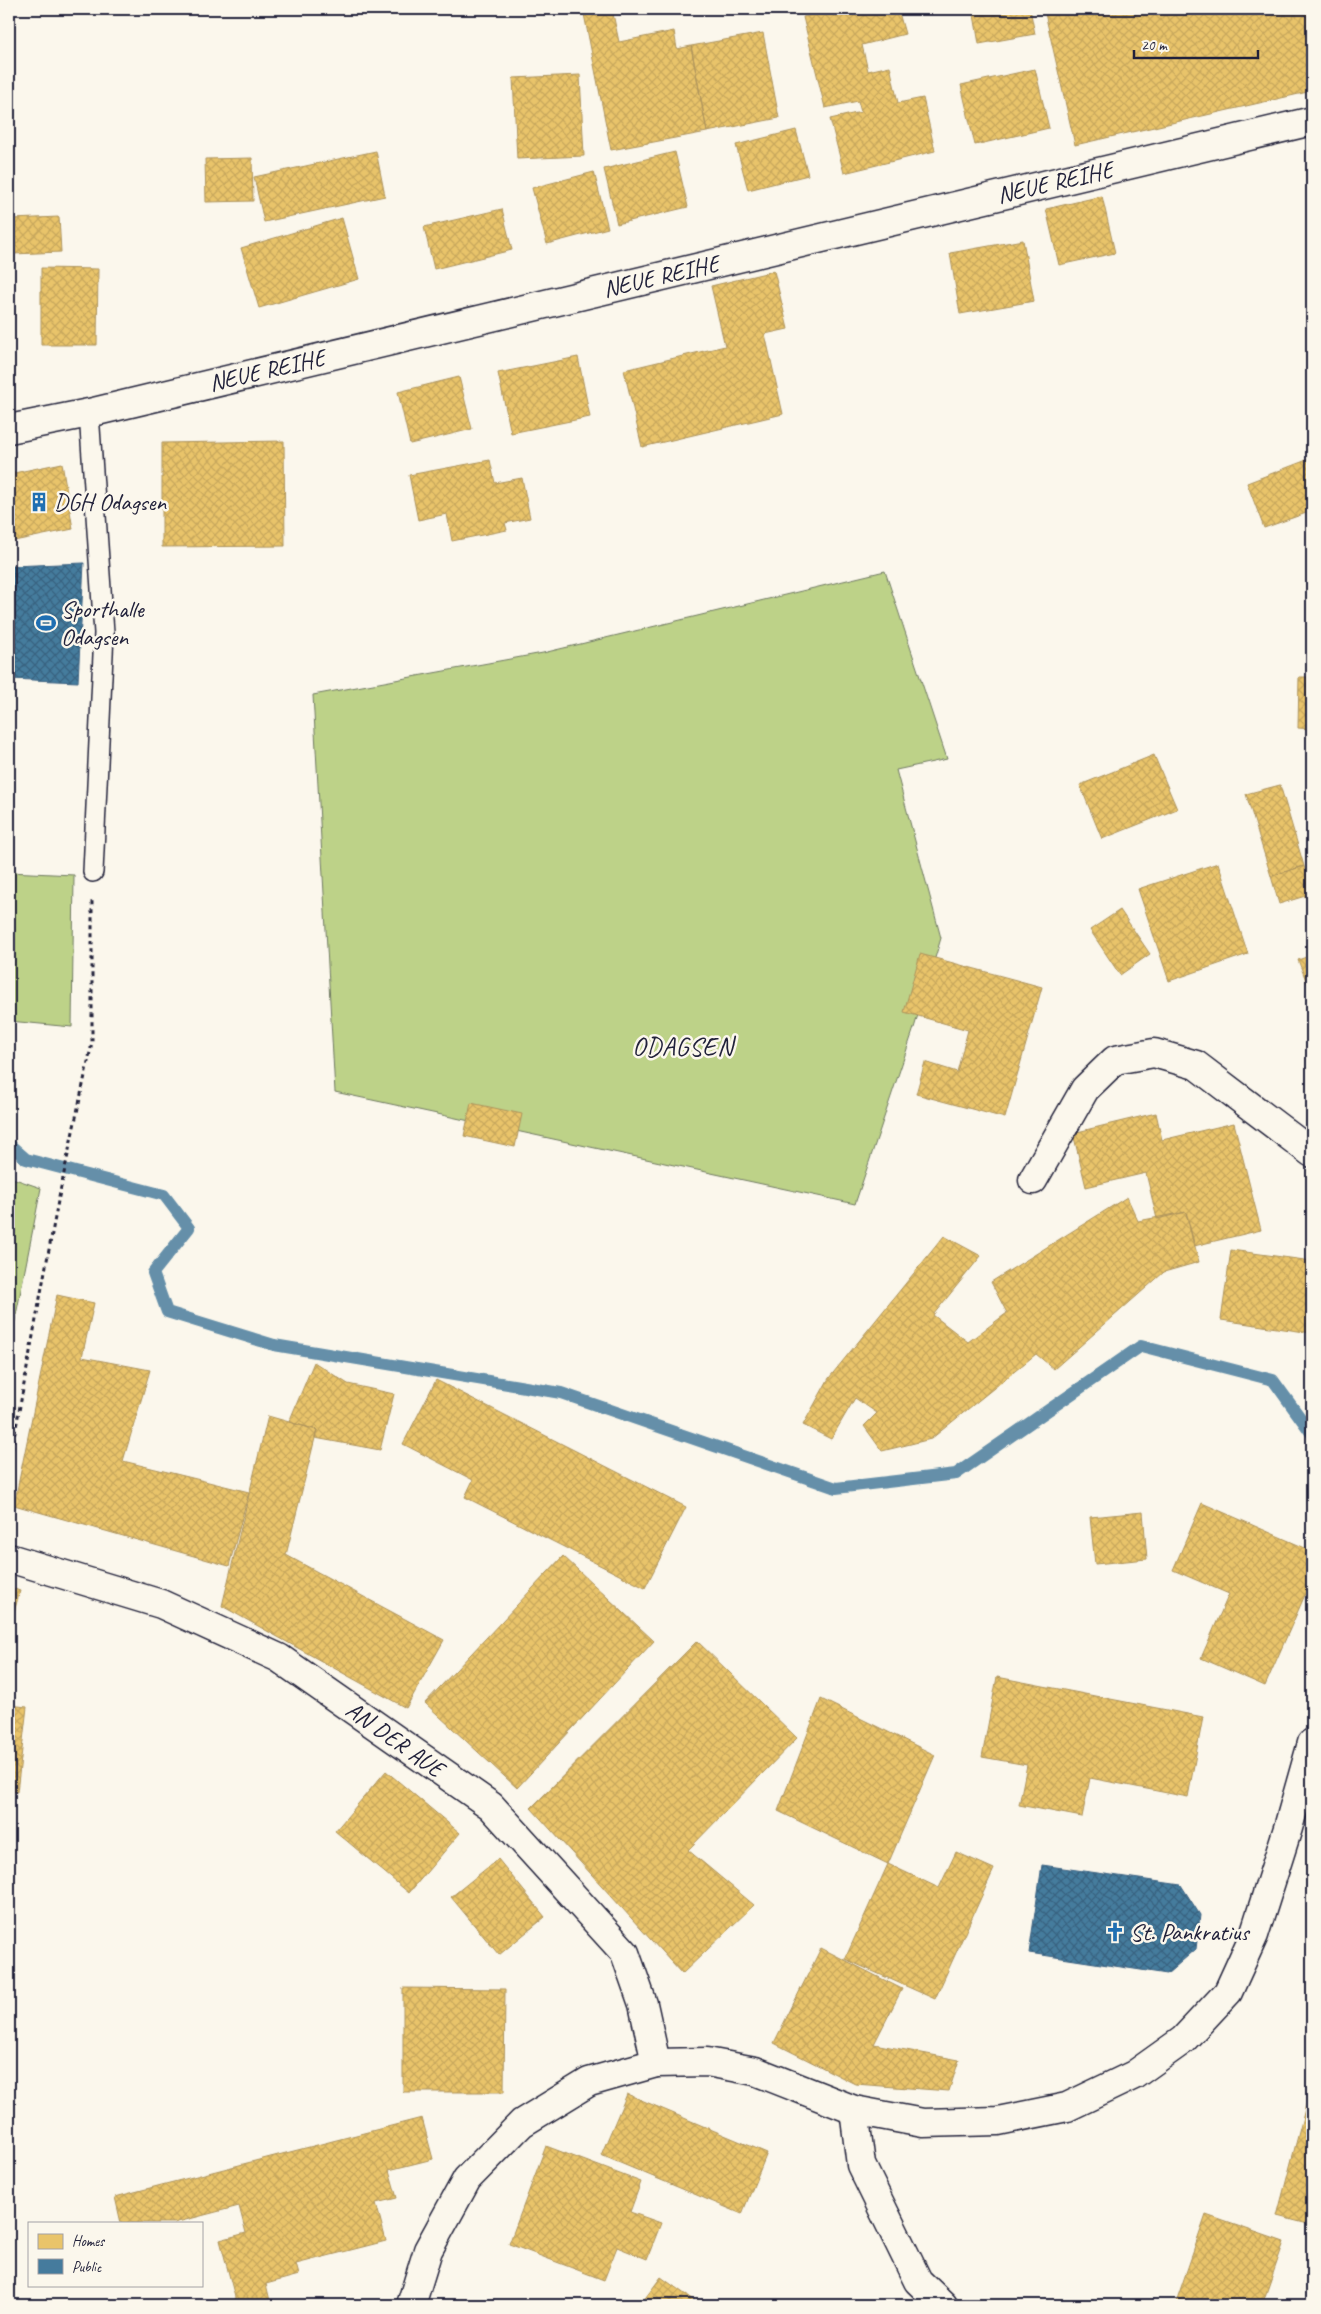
<svg xmlns="http://www.w3.org/2000/svg" width="1321" height="2314" font-family="Caveat,sans-serif">
  <defs>
    <pattern id="homes-cross-hatch" width="8" height="8" patternUnits="userSpaceOnUse" patternTransform="scale(1.25)"><rect width="8" height="8" fill="#e9c46a"/><path d="M0 0l8 8M0 8l8-8" fill="none" stroke="#c8a85d"/></pattern>
    <pattern id="public-cross-hatch" width="8" height="8" patternUnits="userSpaceOnUse" patternTransform="scale(1.25)"><rect width="8" height="8" fill="#457b9d"/><path d="M0 0l8 8M0 8l8-8" fill="none" stroke="#396481"/></pattern>
  </defs>
  <rect width="100%" height="100%" fill="#fbf7ec"/>
  <filter id="ink" filterUnits="userSpaceOnUse"><feTurbulence type="fractalNoise" baseFrequency=".02" numOctaves="2"/><feDisplacementMap in="SourceGraphic" scale="10" xChannelSelector="R" yChannelSelector="G"/><feConvolveMatrix kernelMatrix="1 2 1 2 8 2 1 2 1" color-interpolation-filters="sRGB"/></filter>
  <g filter="url(#ink)">
    <path fill="#bdd288" stroke="#707a62" d="M885,571l62,188 -51,11 45,168 -27,90 -59,176 -520,-112 -22,-397 230,-42z
      M9,872l65,3 -2,152 -63,-6z
      M9,1177l32,11 -32,163z"/>
    <path fill="url(#homes-cross-hatch)" stroke="#ad935c" d="M583,9h29l7,33 55,-11 3,18 14,-3 16,86 -96,18z
      M837,9h61l7,25 -43,11 6,26 22,-5 8,37 25,-5 12,53 -91,22 -14,-54 31,-7 -3,-11 -33,7 -22,-91z
      M973,9h57l5,25 -56,10z
      M1044,9h268v82l-237,54z
      M763,33l16,85 -72,14 -16,-86z
      M1035,69l14,59 -74,17 -14,-60z
      M580,75l4,81 -67,3 -4,-81z
      M796,130l12,45 -60,15 -12,-45z
      M376,151l9,45 -121,26 -10,-45z
      M675,152l13,55 -71,17 -13,-55z
      M252,158l1,43 -47,1 -1,-43z
      M594,172l14,56 -61,16 -15,-56z
      M1102,196l13,57 -56,12 -13,-56z
      M502,209l10,41 -78,19 -10,-42z
      M59,217l2,35 -48,2 -1,-35z
      M342,218l17,61 -100,29 -18,-60z
      M1023,240l11,61 -74,13 -10,-61z
      M41,268l57,1 -1,76h-56z
      M774,271l14,58 -23,5 18,80 -141,33 -18,-77 101,-24 -14,-60z
      M578,357l12,60 -79,16 -13,-60z
      M459,377l13,52 -62,15 -12,-52z
      M284,441l1,105 -123,1v-104z
      M1312,458v53l-48,17 -17,-45z
      M490,460l5,23 27,-5 8,40 -25,5 2,7 -55,11 -5,-27 -29,6 -9,-45z
      M62,463l11,66 -64,13v-68z
      M1299,677h13v52l-14,-1z
      M1154,755l23,54 -75,30 -22,-54z
      M1280,785l24,81 -33,10 -25,-82z
      M1218,863l30,91 -79,27 -31,-92z
      M1304,866l8,28 -33,10 -8,-28z
      M1120,910l30,44 -30,21 -30,-45z
      M920,954l122,33 -37,131 -89,-24 9,-32 32,10 11,-42 -64,-18z
      M1312,955v38h-1l-13,-33z
      M471,1103l51,11 -7,33 -51,-11z
      M1156,1113l6,27 72,-17 27,107 -67,16 -8,-34 -29,7 -11,-46 -60,14 -13,-54z
      M1127,1197l11,24 48,-9 13,50 -35,10 -110,97 -18,-15 -105,85 -49,12 -18,-25 13,-13 -22,-15 -24,41 -28,-14 26,-47 115,-142 37,20 -48,59 35,27 39,-29 -16,-31z
      M1231,1250l81,11v72l-91,-13z
      M57,1295l37,8 -12,54 68,13 -27,91 126,31 -20,74 -215,-61z
      M314,1362l34,22 46,10 -14,56 -65,-12 2,-8 -28,-8z
      M436,1380l250,127 -41,81 -180,-91 8,-17 -70,-36z
      M268,1416l49,14 -31,125 158,85 -38,68 -184,-102z
      M1202,1503l110,48v28l-47,107 -64,-28 28,-64 -56,-24z
      M1143,1512l4,47 -52,5 -5,-47z
      M563,1556l91,85 -137,147 -92,-85z
      M9,1587l11,4 -11,38z
      M697,1641l100,97 -109,112 66,55 -72,69 -151,-166z
      M997,1677l206,40 -15,80 -98,-19 -8,39 -63,-12 8,-40 -45,-8z
      M821,1699l114,56 -47,109 -110,-53z
      M9,1705l18,2 -10,85 -8,-1z
      M386,1771l74,62 -51,60 -74,-62z
      M956,1852l38,17 -59,130 -90,-40 43,-95 51,24z
      M498,1859l47,58 -46,38 -48,-58z
      M821,1948l81,41 -28,55 85,16 -10,31 -94,-7 -81,-41z
      M403,1988l102,1 -1,103h-101z
      M1311,2086h1v139l-35,-9z
      M627,2094l140,59 -25,61 -141,-59z
      M422,2118l11,41 -44,11 8,28 -21,5 10,38 -90,23 3,11 -33,9 5,21h-34l-17,-65 26,-7 -7,-27 -65,17h-53l-6,-26z
      M546,2146l95,36 -11,30 31,11 -14,36 -30,-12 -13,33 -95,-36z
      M1206,2215l78,27 -22,63h-87z
      M661,2277l39,28h-60z"/>
    <path fill="url(#public-cross-hatch)" stroke="#3a6080" d="M84,563l-6,119 -68,-3 2,-113z
      M1042,1865l139,20 19,30 -4,34 -29,25 -138,-21z"/>
    <g fill="none" stroke-linecap="round" stroke-linejoin="round">
      <path stroke="#658fa9" stroke-width="12" d="M9,1144l17,15 138,36 25,33 -36,45 14,39 107,33 287,48 275,95 120,-14 185,-128 132,34 39,54"/>
      <defs>
        <path id="lane" d="M89,413l15,220 -11,239"/>
        <path id="street" d="M9,429l80,-16 1223,-292
          M1033,1180l52,-91 30,-29 39,-7 42,12 116,88
          M9,1558l152,46 118,54 212,148 134,147 18,51 13,59
          M854,2110l7,55 57,116 25,24"/>
        <path id="secondary" d="M411,2305l17,-55 39,-71 55,-56 67,-41 67,-19 51,-1 48,9 99,39 69,13 75,-2 69,-14 67,-32 49,-35 45,-48 26,-57 34,-107 24,-85"/>
      </defs>
      <use href="#lane" stroke="#22223b" stroke-width="22"/>
      <use href="#street" stroke="#22223b" stroke-width="31"/>
      <use href="#secondary" stroke="#22223b" stroke-width="31"/>
      <path stroke="#22223b" stroke-width="3" stroke-dasharray="4 4" stroke-linecap="butt" d="M9,1465l49,-264 34,-158v-142"/>
      <use href="#lane" stroke="#fbf7ec" stroke-width="19"/>
      <use href="#street" stroke="#fbf7ec" stroke-width="28"/>
      <use href="#secondary" stroke="#fbf7ec" stroke-width="28"/>
    </g>
  </g>
  <defs>
    <symbol id="building-bare" viewBox="-9 -9 18 18"><path d="M-4-6H4V6H1V3H-1V6H-4ZM-2.5-4.3h1.7v1.8h-1.7ZM.8-4.3h1.7v1.8H.8ZM-2.5-1h1.7V.8h-1.7ZM.8-1h1.7V.8H.8Z" fill="#1f6fb2" stroke="#fbf7ec" stroke-width="2.5" paint-order="stroke"/></symbol>
    <symbol id="stadium-bare" viewBox="-9 -9 18 18"><path d="M0-5a6.5 5 0 1 0 0 10a6.5 5 0 1 0 0-10ZM-3.5-1.8h7v3.6h-7Z" fill="#1f6fb2" stroke="#fbf7ec" stroke-width="2.5" paint-order="stroke"/></symbol>
    <symbol id="church-bare" viewBox="-9 -9 18 18"><path d="M-1.2-6h2.4v3.5h3.3v2.4h-3.3V6h-2.4V-.1h-3.3v-2.4h3.3Z" fill="#1f6fb2" stroke="#fbf7ec" stroke-width="2.5" paint-order="stroke"/></symbol>
  </defs>
  <g fill-rule="evenodd">
    <use href="#building-bare" x="25" y="488" width="28" height="28"/>
    <use href="#stadium-bare" x="32" y="609" width="28" height="28"/>
    <use href="#church-bare" x="1101" y="1918" width="28" height="28"/>
  </g>
  <g text-anchor="middle" stroke-width="5" stroke-linejoin="round" paint-order="stroke">
    <g font-size="24" fill="#22223b" stroke="#fbf7ec">
      <text transform="translate(1055 182) rotate(-13)" y="8">NEUE REIHE</text>
      <text transform="translate(661 276) rotate(-13)" y="8">NEUE REIHE</text>
      <text transform="translate(267 370) rotate(-13)" y="8">NEUE REIHE</text>
      <text transform="translate(395 1739) rotate(35)" y="8">AN DER AUE</text>
    </g>
    <g font-size="24" fill="#22223b" stroke="#fbf7ec" text-anchor="start">
      <text x="54" y="510">DGH Odagsen</text>
      <text x="61" y="617">Sporthalle<tspan x="61" dy="28">Odagsen</tspan></text>
      <text x="1130" y="1940">St. Pankratius</text>
    </g>
    <g font-size="26" letter-spacing="1" fill="#22223b" stroke="#fbf7ec">
      <text x="683" y="1055">ODAGSEN</text>
    </g>
  </g>
  <rect width="1321" height="2314" fill="none" stroke="#fbf7ec" stroke-width="30"/>
  <rect x="15" y="15" width="1291" height="2284" fill="none" stroke="#22223b" stroke-width="2" filter="url(#ink)"/>
  <rect x="28" y="2222" width="175" height="65" fill="#fbf7ec" stroke="#a4a2a5"/>
  <rect x="38" y="2234" width="25" height="15" fill="#e9c46a" stroke="#a4a2a5"/>
  <text x="72" y="2246" font-size="15" fill="#22223b">Homes</text>
  <rect x="38" y="2259" width="25" height="15" fill="#457b9d" stroke="#a4a2a5"/>
  <text x="72" y="2272" font-size="15" fill="#22223b">Public</text>
  <path d="M1134 50v8h124v-8" fill="none" stroke="#22223b" stroke-width="2.5"/>
  <text x="1141" y="50" font-size="15" fill="#22223b" stroke="#fbf7ec" stroke-width="4" paint-order="stroke">20 m</text>
</svg>
